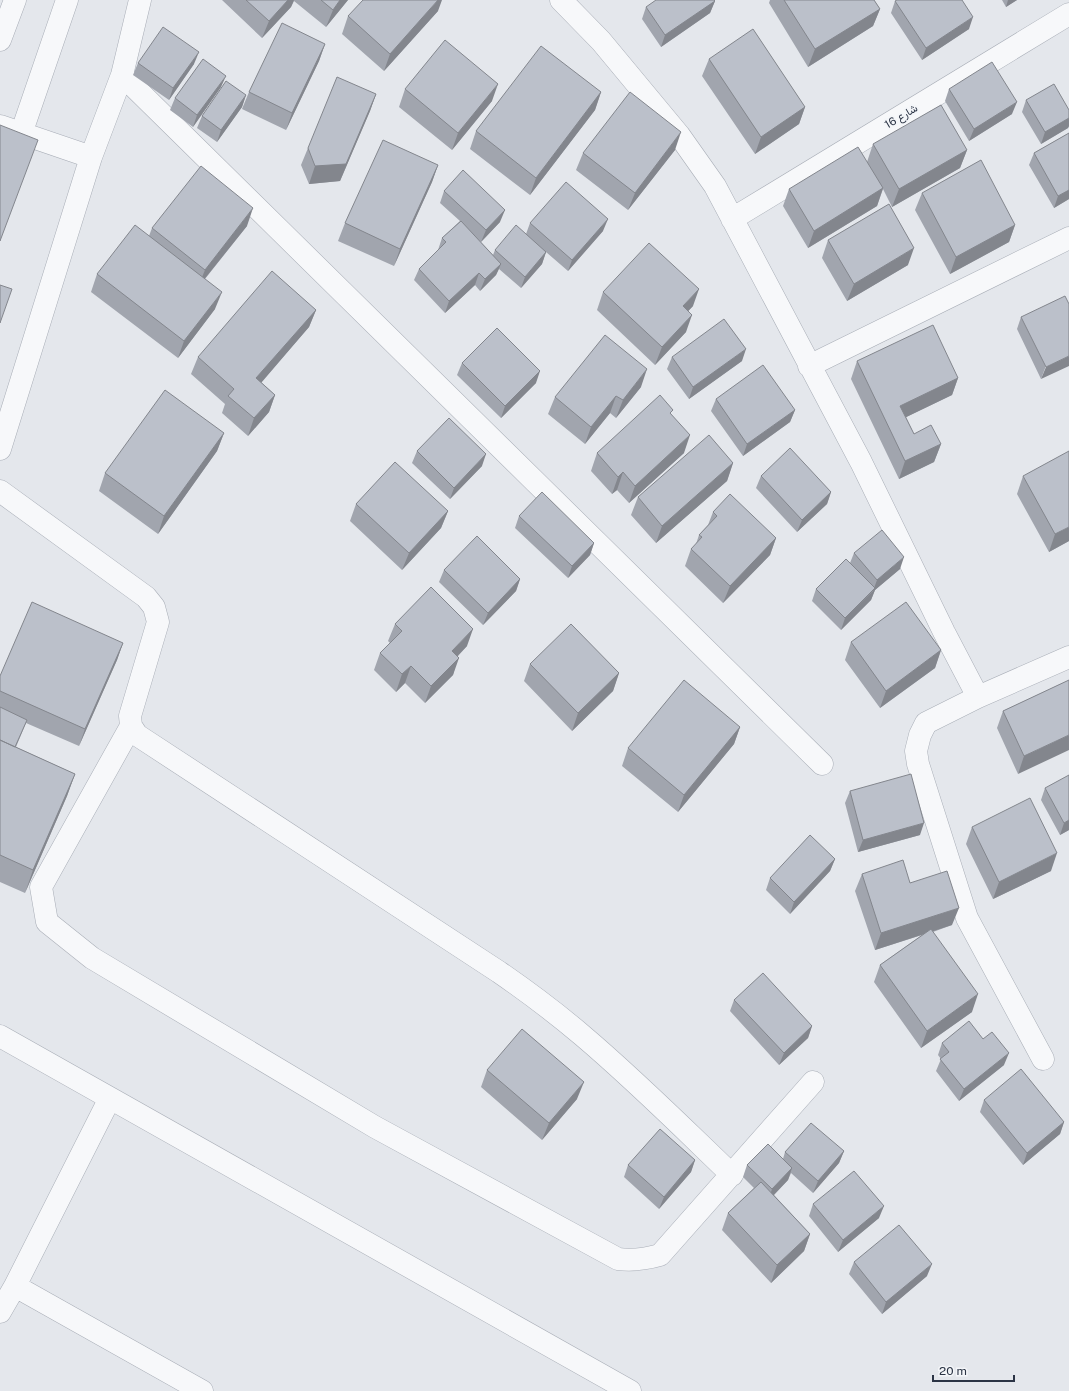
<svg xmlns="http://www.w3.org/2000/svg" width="1069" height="1391" font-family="'Public Sans',Vazirmatn,sans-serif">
  <rect width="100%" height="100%" fill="#e4e7ec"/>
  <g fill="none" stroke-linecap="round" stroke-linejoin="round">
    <defs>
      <path id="minor" d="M561,0l40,41 78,94 36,51 146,276 83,170 34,65
        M0,40l15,-40
        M122,75l700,689
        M0,126l91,31
        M21,134l46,-134
        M732,219l337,-205
        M809,366l260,-128
        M0,449l91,-292 31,-82 18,-75
        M0,491l146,106 8,10 4,15 -28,94 1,10 6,9 362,237c29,20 57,41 84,64 52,44 100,92 149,139
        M131,726l-90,161 6,35 45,36 283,169 243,132c16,2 28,0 42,-4l153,-173
        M0,1036l630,355
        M1043,1059l-76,-141 -49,-154 -2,-13 4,-16 6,-12 52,-26 91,-40
        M110,1098l-95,188 187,105
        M0,1312l15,-26"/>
    </defs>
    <use href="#minor" stroke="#a9aeb7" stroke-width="23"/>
    <use href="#minor" stroke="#f7f8fa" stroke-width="22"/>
  </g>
  <path fill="#a1a5ae" d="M222,0h126l-22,27 -32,-26 -3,6 -29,31z
    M770,0h104l6,9 -7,17 -65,41 -39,-64z
    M1002,0h15l-11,7z
    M715,1l-5,12 -49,34 -19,-28 4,-12z
    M895,1l74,28 -47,31 -31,-47z
    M438,11l-54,60 -42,-37 6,-18z
    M325,44l-6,17 -33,69 -44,-21 7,-17z
    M709,59l96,48 -6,17 -44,30 -53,-78z
    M138,63l56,1 -25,36 -36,-25z
    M221,87l-28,40 -23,-17 5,-12z
    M405,89l87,12 -40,49 -53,-43z
    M949,89l63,25 -43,27 -24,-40z
    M601,92l-6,18 -65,85 -60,-46 6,-18z
    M376,94l-6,17 -30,70 -31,3 -8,-19 7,-17z
    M246,95l-4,12 -25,35 -20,-14 5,-12z
    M1026,100l43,10v16l-1,2 -27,16 -19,-32z
    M1069,133v66l-15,9 -25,-43 5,-12z
    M873,144l94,6 -7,18 -68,39 -9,-18 -6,17 -69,42 -25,-42 6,-17 78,-27z
    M675,150l-47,60 -52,-40 7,-17z
    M438,165l-6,17 -38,84 -56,-25 7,-18z
    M444,191l56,31 -19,20 -5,-5 17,18 2,-5 31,-16 4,-11 73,8 -35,40 -22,-19 -4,12 -21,24 -22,-19 -3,6 -16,16 -5,-6 -30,28 -31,-33 5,-11 19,-19 4,-12 18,-17 -20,-18z
    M922,193l93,32 -6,17 -59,32 -35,-64z
    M247,226l-42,53 10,30 -37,49 -87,-66 6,-18 52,-38 3,-8z
    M828,240l80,25 -61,36 -25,-43z
    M603,292l90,14 -5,5 -2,21 -31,33 -58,-55z
    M1069,304l-28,75 -24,-50 4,-12z
    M316,310l-7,17 -48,55 14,13 -6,17 -21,24 -26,-23 3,-9 -34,-30 7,-17z
    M672,357l70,4 -53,38 -22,-30z
    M857,361l101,17 -6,17 -46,22 8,17 27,10 -7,18 -35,17 -48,-100z
    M462,363l74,20 -35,35 -44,-43z
    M641,387l-25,31 -6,-5 -25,31 -37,-30 7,-17z
    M716,399l79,11 -5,12 -47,34 -32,-45z
    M671,415l13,38 -55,50 -12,-13 -5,4 -21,-23 6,-18z
    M224,433l-7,18 -59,83 -59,-43 6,-18z
    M417,451l65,15 -32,33 -38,-36z
    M733,463l-6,18 -71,62 -25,-28 7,-18z
    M761,476l70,16 -4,12 -30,28 -41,-44z
    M1023,476l46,65 -20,11 -32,-58z
    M356,504l92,7 -7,17 -39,42 -52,-49z
    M713,512l63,26 -6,17 -47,48 -38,-37 6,-17 5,-5 3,-9 9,-10z
    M519,516l75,27 -4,12 -22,23 -53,-50z
    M854,553l46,16 -25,21 -4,10 -30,30 -29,-29 4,-12 34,-26z
    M444,570l76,9 -4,12 -33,34 -44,-43z
    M395,624l72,22 -9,10 -5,19 -28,28 -20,-20 -9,9 -22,-22 6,-17 10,-10 -2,-2z
    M851,642l90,8 -6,18 -55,40 -35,-48z
    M123,643l-6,17 -38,86 -53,-23 -10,24 59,27 -8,22 -42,97 -25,-11v-206z
    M530,664l89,9 -6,18 -41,40 -48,-50z
    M1069,680l-51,94 -21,-46 6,-17z
    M740,727l-6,17 -56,68 -56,-46 6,-18z
    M1045,788l24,42 -9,5 -19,-35z
    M850,791l70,44 -62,17 -13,-49z
    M972,827l79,44 -58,28 -27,-55z
    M835,859l-5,12 -40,43 -24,-24 4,-12z
    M862,874l48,9 42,42 -19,7 39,80 -51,36 -47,-66 6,-17 42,-30 -47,15 -20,-59z
    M734,1000l78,26 -4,12 -29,27 -49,-54z
    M983,1039l21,26 -45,36 -23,-30 5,-12 -3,-4 4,-12z
    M487,1070l90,29 -35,41 -61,-53z
    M984,1100l80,22 -4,12 -37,31 -43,-53z
    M844,1151l-5,12 -26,30 -22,-20 -3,7 -14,15 36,39 -6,17 -33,32 -49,-53 6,-17 26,-25 -11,-11 4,-12 36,-6 2,-7z
    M695,1160l-4,12 -32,37 -35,-32 4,-12z
    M813,1204l66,14 -41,34 -29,-36z
    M854,1262l73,14 -45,38 -33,-40z"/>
  <path fill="#83868d" d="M288,0h6l-3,7 -29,31 7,-17z
    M340,0h8l-22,27 7,-17z
    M438,0h4l-4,11 -54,60 6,-17z
    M1008,0h9l-11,7z
    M715,1l-5,12 -49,34 4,-12z
    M880,9l-7,17 -65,41 7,-18z
    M973,17l-4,12 -47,31 4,-12z
    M325,44l-6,17 -33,69 6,-17z
    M199,52l-5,12 -25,36 4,-12z
    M226,76l-5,11 -28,40 4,-12z
    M498,84l-6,17 -40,49 6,-17z
    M601,92l-6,18 -65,85 6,-17z
    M376,94l-6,17 -30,70 -31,3 6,-18z
    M246,95l-4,12 -25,35 4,-12z
    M1017,102l-5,12 -43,27 5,-12z
    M805,107l-6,17 -44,30 6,-17z
    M1069,118v8l-1,2 -27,16 4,-12z
    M681,132l-6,18 -47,60 7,-17z
    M967,150l-7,18 -68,39 7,-18z
    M438,165l-6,17 -38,84 6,-17z
    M883,188l-6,18 -69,42 6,-17z
    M1069,190v9l-15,9 4,-12z
    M253,208l-6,18 -49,61 7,-17z
    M505,210l-5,12 -19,20 5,-12z
    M608,219l-5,12 -35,40 4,-11z
    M1015,225l-6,17 -59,32 6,-17z
    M914,248l-6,17 -61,36 7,-17z
    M546,252l-4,12 -21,24 4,-11z
    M501,264l-5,11 -16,16 5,-12z
    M479,273l-4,12 -30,28 4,-12z
    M699,289l-6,17 -17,18 7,-18z
    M222,292l-7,17 -37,49 6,-17z
    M316,310l-7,17 -59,69 6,-18z
    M692,315l-6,17 -31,33 7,-18z
    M746,349l-4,12 -53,38 4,-12z
    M1069,356v10l-28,13 5,-12z
    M647,369l-6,18 -25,31 7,-18z
    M540,371l-4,12 -35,35 4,-12z
    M958,378l-6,17 -58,28 6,-17z
    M275,395l-6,17 -21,24 6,-18z
    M616,396l-6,17 -25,31 6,-17z
    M795,410l-5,12 -47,34 4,-12z
    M224,433l-7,18 -59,83 6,-18z
    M690,435l-6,18 -55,50 6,-17z
    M941,444l-7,18 -35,17 6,-18z
    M486,454l-4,12 -32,33 4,-11z
    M733,463l-6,18 -71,62 6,-17z
    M623,472l-6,18 -5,4 6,-17z
    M831,492l-4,12 -30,28 5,-12z
    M448,511l-7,17 -39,42 7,-17z
    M1069,527v14l-20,11 6,-18z
    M776,538l-6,17 -47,48 7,-17z
    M594,543l-4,12 -22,23 4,-12z
    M904,557l-4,12 -25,21 -4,10 -30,30 4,-12 28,-27 4,-11z
    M520,579l-4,12 -33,34 5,-12z
    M473,629l-6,17 -21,22 6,-17z
    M123,643l-6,17 -38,86 6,-17z
    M941,650l-6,18 -55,40 6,-17z
    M459,658l-6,17 -28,28 6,-17z
    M411,666l-6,17 -9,9 6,-18z
    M619,673l-6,18 -41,40 6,-18z
    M740,727l-6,17 -56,68 6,-17z
    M1069,735v15l-51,24 6,-18z
    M75,774l-8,22 -42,97 8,-23z
    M1069,820v10l-9,5 4,-12z
    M924,823l-4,12 -62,17 5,-12z
    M1057,853l-6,18 -58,28 6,-17z
    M835,859l-5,12 -40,43 4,-12z
    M959,908l-7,17 -77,25 6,-17z
    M978,994l-6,18 -51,36 6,-17z
    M812,1026l-4,12 -29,27 5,-12z
    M1009,1053l-5,12 -45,36 5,-12z
    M584,1082l-7,17 -35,41 7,-17z
    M1064,1122l-4,12 -37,31 4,-12z
    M844,1151l-5,12 -26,30 5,-12z
    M695,1160l-4,12 -32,37 5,-12z
    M792,1168l-4,12 -20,21 4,-12z
    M884,1206l-5,12 -41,34 5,-12z
    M810,1234l-6,17 -33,32 6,-18z
    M932,1264l-5,12 -45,38 4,-12z"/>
  <path fill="#bbc0ca" stroke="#83868d" d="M246,0h42l-19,21z
    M321,0h19l-7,10z
    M363,0h75l-48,54 -42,-38z
    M656,0h58l1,1 -50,34 -19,-28z
    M784,0h90l6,9 -65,40z
    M897,0h65l11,17 -47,31 -31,-47z
    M282,23l43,21 -33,69 -43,-21z
    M163,27l36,25 -26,36 -35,-25z
    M753,29l52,78 -44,30 -52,-78z
    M445,40l53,44 -40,49 -53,-44z
    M541,46l60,46 -65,86 -60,-47z
    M203,59l23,17 -29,39 -22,-17z
    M992,62l25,40 -43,27 -25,-40z
    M337,77l39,17 -30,70 -31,2 -7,-18z
    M226,81l20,14 -25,35 -19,-14z
    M1054,84l15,26v8l-24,14 -19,-32z
    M630,92l51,40 -46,61 -52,-40z
    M941,105l26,45 -68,39 -26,-45z
    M0,125l38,15 -38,101z
    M1069,133v57l-11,6 -24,-43z
    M383,140l55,25 -38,84 -55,-26z
    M858,147l25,41 -69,43 -25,-42z
    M981,160l34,65 -59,32 -34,-64z
    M201,166l52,42 -48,62 -53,-42z
    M463,170l42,40 -19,20 -42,-39z
    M566,182l42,37 -36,41 -42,-37z
    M889,204l25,44 -60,36 -26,-44z
    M461,221l40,43 -16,15 -6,-6 -30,28 -30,-32 27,-27 -4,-4z
    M135,225l87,67 -38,49 -87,-67z
    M516,225l30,27 -21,25 -30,-27z
    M649,243l50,46 -16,17 9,9 -30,32 -59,-55z
    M272,271l44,39 -60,68 19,17 -21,23 -26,-22 6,-7 -36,-32z
    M0,285l12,4 -12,34z
    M1065,296l4,8v52l-23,11 -25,-50z
    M724,319l22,30 -53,38 -21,-30z
    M933,325l25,53 -58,28 14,28 17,-9 10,19 -36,17 -48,-100z
    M497,328l43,43 -35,35 -43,-43z
    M605,335l42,34 -24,31 -7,-4 -25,31 -36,-30z
    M763,365l32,45 -48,34 -31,-45z
    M165,390l59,43 -60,83 -59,-43z
    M660,395l13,15 -3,3 20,22 -55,51 -12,-14 -5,5 -21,-24z
    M449,418l37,36 -32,34 -37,-37z
    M709,435l24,28 -71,63 -24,-29z
    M790,448l41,44 -29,28 -41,-44z
    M1069,451v76l-14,7 -32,-58z
    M395,462l53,49 -39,42 -53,-49z
    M542,492l52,51 -22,23 -53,-50z
    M730,494l46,44 -46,48 -39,-37 11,-12 -3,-2 18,-19 -4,-4z
    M882,530l22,27 -27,23 -23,-27z
    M477,536l43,43 -32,34 -44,-43z
    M846,559l29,29 -30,30 -29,-29z
    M431,587l42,42 -21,22 7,7 -28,28 -20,-20 -9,8 -22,-21 22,-22 -7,-7z
    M32,602l91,41 -38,86 -85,-38v-15z
    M906,602l35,48 -55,41 -35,-49z
    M571,624l48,49 -41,40 -48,-49z
    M684,680l56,47 -56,68 -56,-47z
    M1069,680v55l-45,21 -21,-45z
    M0,707l27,13 -12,27 -15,-7z
    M0,740l75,34 -42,96 -33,-15z
    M911,774l13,49 -61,17 -13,-49z
    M1069,775v45l-5,3 -19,-35z
    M1030,798l27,55 -58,29 -27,-55z
    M810,835l25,24 -41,43 -24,-24z
    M903,860l7,23 37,-12 12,37 -78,25 -19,-59z
    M931,929l47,65 -51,37 -47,-66z
    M763,973l49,53 -28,27 -50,-53z
    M969,1021l14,18 9,-7 17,21 -45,36 -24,-30 9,-7 -7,-9z
    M522,1029l62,53 -35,41 -62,-53z
    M1021,1069l43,53 -37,31 -43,-53z
    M811,1123l33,28 -26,30 -33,-29z
    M660,1129l35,31 -31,37 -36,-32z
    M768,1144l24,24 -20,21 -25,-24z
    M854,1171l30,35 -41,34 -30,-36z
    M761,1182l49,52 -33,31 -49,-52z
    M899,1225l33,39 -46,38 -32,-40z"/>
  <g text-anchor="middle" stroke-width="4" stroke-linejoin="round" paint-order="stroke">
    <g font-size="11" fill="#2b3445" stroke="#f4f6f9">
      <text transform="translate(901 116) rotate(-31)" y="4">شارع 16</text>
    </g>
  </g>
  <path d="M933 1375v6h81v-6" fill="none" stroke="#2b3445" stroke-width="2"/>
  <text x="939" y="1375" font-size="12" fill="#2b3445" stroke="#f4f6f9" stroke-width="3" paint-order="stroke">20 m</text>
</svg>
